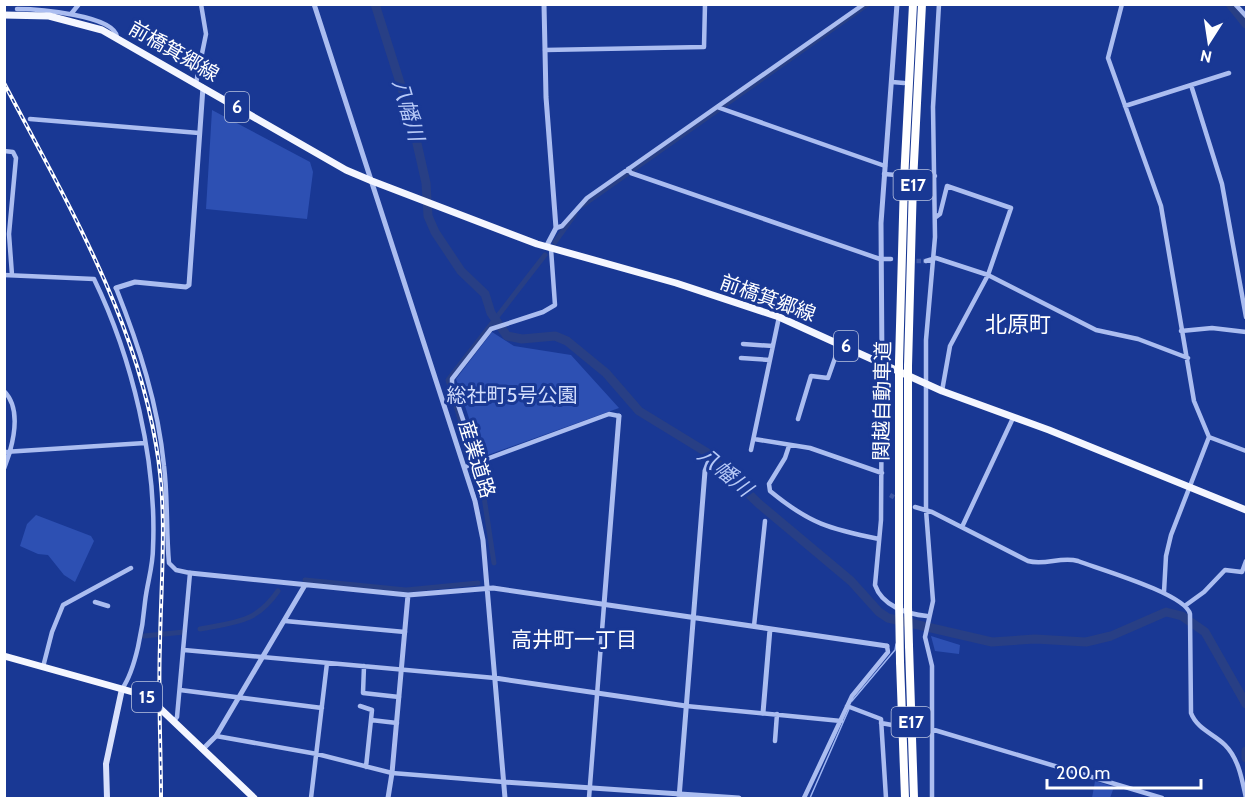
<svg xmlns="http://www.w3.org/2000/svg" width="1251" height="803" font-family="Cabin,'Noto Sans JP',sans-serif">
  <rect width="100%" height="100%" fill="#193894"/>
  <path fill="#2d50b3" d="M212,110l98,52 3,10 -6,47 -101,-10z
    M492,332l22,14 57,9 48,53 -137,49 -26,-78z
    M36,515l55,21 3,5 -19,41 -11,-7 -16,-20 -10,-1 -18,-8 7,-22z
    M931,636l29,9 -1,9 -24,-3z
    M1095,781l19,6 -4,11h-18z"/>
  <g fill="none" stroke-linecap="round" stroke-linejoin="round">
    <path stroke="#9eb5f2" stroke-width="1.5" d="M852,701l43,-51 1,-6
      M810,798l39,-89"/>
    <path stroke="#283f85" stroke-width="5" d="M583,205l285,-201
      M555,242l20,-28
      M494,563l-10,-66 -36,-117 97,-125
      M305,580l101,10 72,-7
      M200,629c36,-7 56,-6 78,-38
      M144,636l40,-4"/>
    <path stroke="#283f85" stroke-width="9" d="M375,4l36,113 15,66 2,33 7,16 26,39 24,23 6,19 16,23 15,3 33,-3 12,5 39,32 33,38 67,41 52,51 93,78 28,31 9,6 104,24 43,-3 51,3 25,-6 55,-24 16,4 23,16 41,72
      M1230,4l16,20
      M1246,751v7"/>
    <path stroke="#3c56a4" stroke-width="4.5" stroke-dasharray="4.5 2" stroke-linecap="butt" d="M910,261h16
      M890,495l9,5
      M892,725l30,4"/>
    <path stroke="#abbdf0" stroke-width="4.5" d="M1122,4l-14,54 53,148 33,195 15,36 -38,98 -5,21 -2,36
      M1235,4l11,12
      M17,9c20,0 97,6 100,28
      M71,14l8,-10
      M545,50l159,-3 1,-43
      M892,82l12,1
      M196,83l10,-49 -5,-30
      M1191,85l31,99 24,133
      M1125,106l104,-33
      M717,107l168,59
      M30,119l169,14
      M4,151l9,1 3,6 -7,76 3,41
      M628,169l3,4 249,86h11
      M884,174l12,1
      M925,176h10
      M936,217l4,-3 7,-28 64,22 -23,67 -38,71 -8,45
      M556,228l6,-2 25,-28 277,-194
      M926,261l10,-3 52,17 108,55 42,9 50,19
      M4,275l90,4c38,78 63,182 59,269 0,19 -6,35 -8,54 -2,24 -9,67 -23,87
      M116,288c23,58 42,116 48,178 4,32 2,65 5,97l7,7 14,3 -13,144 -3,4
      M1181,331l31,-3 34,4
      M743,344l30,2
      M741,358l29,2
      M882,364l-1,156 -6,65c7,21 32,29 52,31
      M4,391c15,15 11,42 6,60
      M798,419l13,-43 17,2 12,-34
      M1209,437l37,14
      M754,439l56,9 72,25
      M789,446l-4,12 -16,26 1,7c40,33 60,38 109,48
      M751,450l28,-133
      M4,452l141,-9
      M477,461l-25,-74v-8l39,-50 52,-17 12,-7 -4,-56
      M465,467l144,-53 10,2
      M915,507l17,5 96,49c17,5 33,-5 50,0 21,8 108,33 112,53l1,99c6,16 23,21 34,32 14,14 17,35 21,53
      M962,527l51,-109
      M95,602l13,4
      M1186,605l18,-13 21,-22 17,2 4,-11
      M285,621l120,11
      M754,626l11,-105
      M184,650l311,28
      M364,666l-1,27 36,4
      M43,667l9,-35 11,-27 68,-37
      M180,690l142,18
      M360,706l12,4 -6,57
      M686,706l155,15
      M847,706l34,13 5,79
      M371,720l26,3
      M881,723l11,2
      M922,729h9l231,69
      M216,736l101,18 75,19 112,9
      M775,741l2,-27
      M311,798l16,-135
      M589,798l15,-193
      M804,798l48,-102 36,-44 -1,-6
      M932,798v-132l-7,-29 8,-36 -7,-91v-170l9,-103 -2,-130 6,-103"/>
    <path stroke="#abbdf0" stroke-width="5" d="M314,4l161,497 8,39 22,258
      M544,4l2,93 10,131 -10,19
      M116,288l19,-6 51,5 3,-2 14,-198
      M882,364l-1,-141 16,-219
      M4,468l6,-17
      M190,573l218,22 85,-7 394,58
      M604,605l15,-189
      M495,678l191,28
      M763,713l7,-84
      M203,749l13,-13 89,-151
      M504,782l235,16
      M388,798l4,-25 16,-178
      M679,798l26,-327 3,-8"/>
    <path stroke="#d9e1fb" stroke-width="6" d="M107,798l-1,-34 16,-75"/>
    <path stroke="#f4f6ff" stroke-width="7" d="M4,15l45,1 53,14 244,140 26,11 165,63 139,39 103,34 163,74 107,39 197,80
      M4,656l143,40 107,102"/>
    <path stroke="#fff" stroke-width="8" d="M899,362l5,-181 9,-177
      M908,366l5,-184 9,-178
      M899,378v224
      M908,382v225
      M909,646l5,152
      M900,662l5,136"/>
    <defs>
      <path id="rail" d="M4,83c61,116 130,231 152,362 12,66 5,133 4,199 -2,52 1,103 1,154"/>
    </defs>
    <use href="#rail" stroke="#fff" stroke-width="4"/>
    <use href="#rail" stroke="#193894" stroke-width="1.5" stroke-dasharray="4.5" stroke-linecap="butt"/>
    <path stroke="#fff" stroke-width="8" d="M899,378v-16
      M908,382v-16
      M899,602l1,60
      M908,607l1,39"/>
  </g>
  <g text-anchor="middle" stroke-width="6" stroke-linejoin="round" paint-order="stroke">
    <g fill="#193894" stroke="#bac3df" stroke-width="1.5">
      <rect x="225" y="92" width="24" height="30" rx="4.5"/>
      <rect x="893.5" y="170" width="39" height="30" rx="4.5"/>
      <rect x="834" y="331" width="24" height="30" rx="4.5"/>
      <rect x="132" y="682" width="30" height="30" rx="4.5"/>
      <rect x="891.5" y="707" width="39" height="30" rx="4.5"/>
    </g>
    <g font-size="18" font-weight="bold" fill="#fff">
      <text x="237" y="113">6</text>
      <text x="913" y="191">E17</text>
      <text x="846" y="352">6</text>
      <text x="147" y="703">15</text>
      <text x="911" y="728">E17</text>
    </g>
    <g font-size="20" fill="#fff" stroke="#193894">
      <text transform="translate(174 51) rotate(30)" y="7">前橋箕郷線</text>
      <text transform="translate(768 298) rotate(20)" y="7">前橋箕郷線</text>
      <text transform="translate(882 401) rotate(-89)" y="7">関越自動車道</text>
      <text transform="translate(477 459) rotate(73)" y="7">産業道路</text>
    </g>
    <g font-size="20" fill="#d2ddfb" stroke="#193894">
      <text x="512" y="402">総社町5号公園</text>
    </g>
    <g font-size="21" font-style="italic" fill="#b7c9f7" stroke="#193894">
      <text transform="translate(408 110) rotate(74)" y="7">八幡川</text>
      <text transform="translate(725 472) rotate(40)" y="7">八幡川</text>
    </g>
    <g font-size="21" fill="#fff" stroke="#193894">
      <text x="574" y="647">高井町一丁目</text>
    </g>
    <g font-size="22" fill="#fff" stroke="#193894">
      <text x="1018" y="332">北原町</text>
    </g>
  </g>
  <rect width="1251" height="803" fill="none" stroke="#ffffff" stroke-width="12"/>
  <g transform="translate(1209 42) rotate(192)" stroke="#193894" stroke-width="4.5" paint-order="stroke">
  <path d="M0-4.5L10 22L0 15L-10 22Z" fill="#ffffff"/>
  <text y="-9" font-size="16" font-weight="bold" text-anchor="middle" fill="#ffffff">N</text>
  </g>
  <path d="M1047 779v9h154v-9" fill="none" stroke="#ffffff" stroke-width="3"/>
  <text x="1056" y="779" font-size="18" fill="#ffffff" stroke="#193894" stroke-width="4.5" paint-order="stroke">200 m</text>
</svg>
